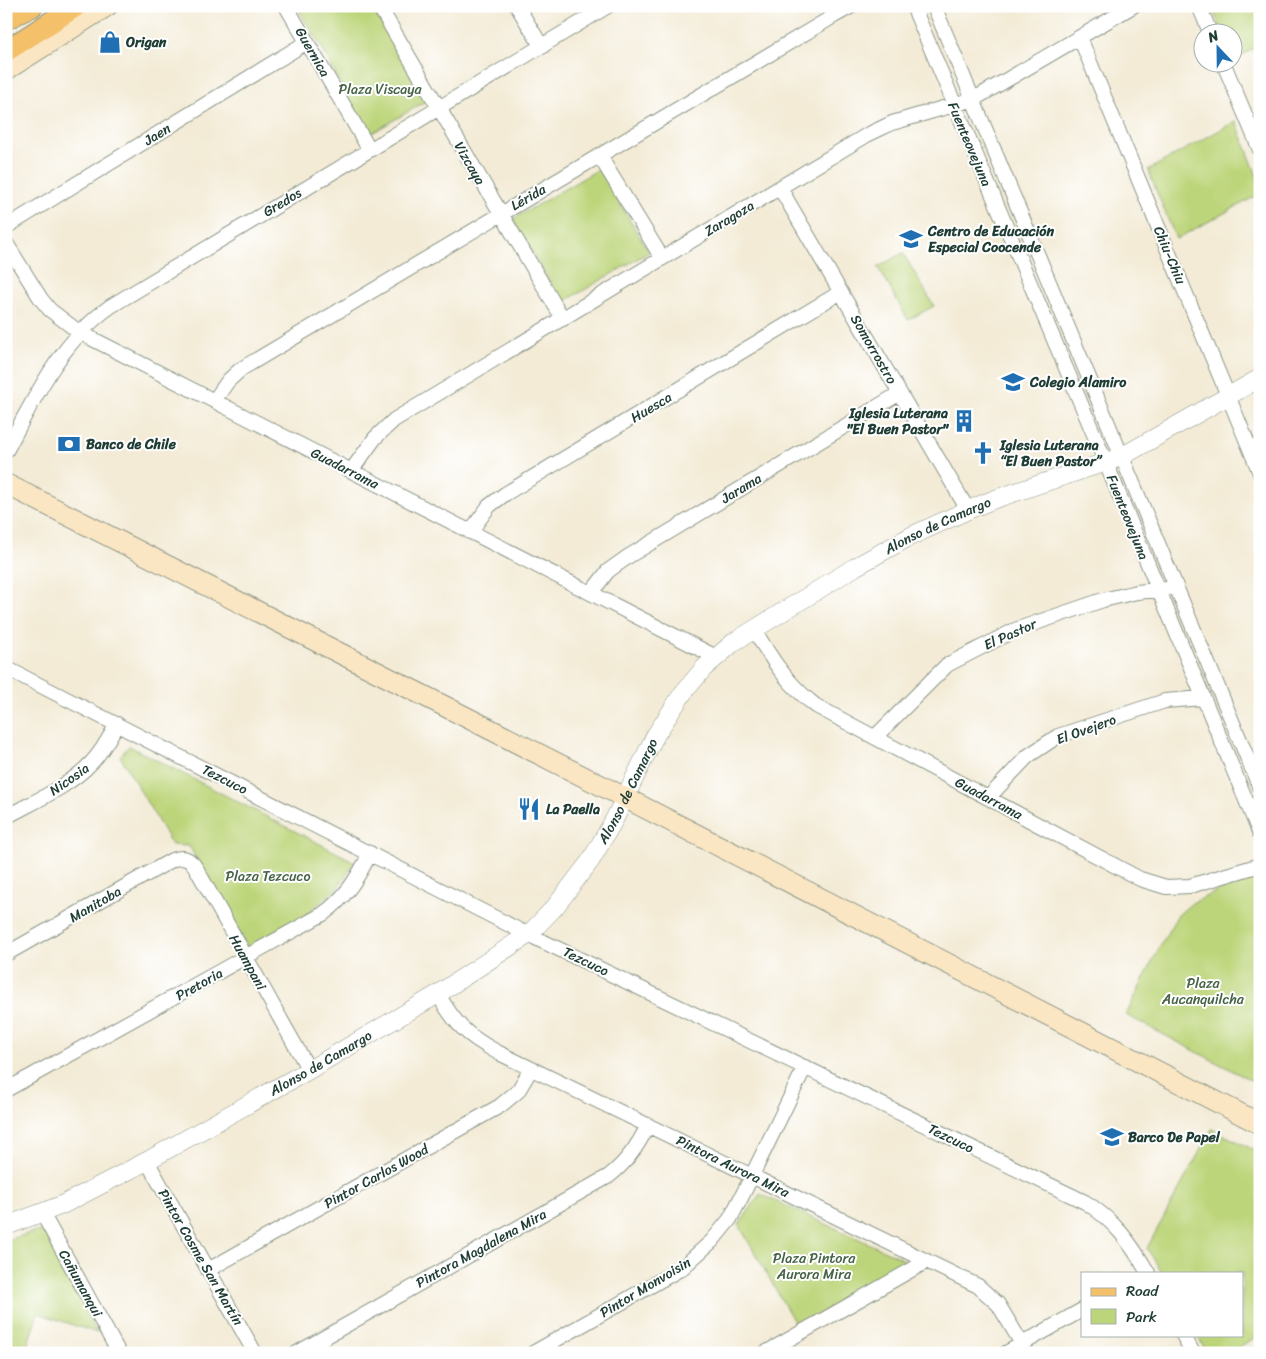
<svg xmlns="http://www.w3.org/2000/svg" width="1266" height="1359" font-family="Sriracha,sans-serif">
  <rect width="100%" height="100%" fill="#fff"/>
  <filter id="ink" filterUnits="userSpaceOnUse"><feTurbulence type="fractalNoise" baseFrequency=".02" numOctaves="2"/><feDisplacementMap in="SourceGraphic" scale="10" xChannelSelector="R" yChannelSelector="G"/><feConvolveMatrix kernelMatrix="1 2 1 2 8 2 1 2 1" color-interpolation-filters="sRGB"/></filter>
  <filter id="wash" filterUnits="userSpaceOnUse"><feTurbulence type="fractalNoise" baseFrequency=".0096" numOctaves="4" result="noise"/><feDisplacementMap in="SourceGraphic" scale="20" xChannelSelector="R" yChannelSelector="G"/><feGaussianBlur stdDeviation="1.12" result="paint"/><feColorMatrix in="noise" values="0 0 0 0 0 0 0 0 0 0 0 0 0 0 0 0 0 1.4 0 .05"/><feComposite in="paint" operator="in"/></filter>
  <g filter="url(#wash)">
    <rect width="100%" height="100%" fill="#f3ebd6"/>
    <path fill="#bdd57a" stroke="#6e8957" d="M296,6h75l55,95 -59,35 -45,-88z
      M1211,6h49v38l-26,17v-29h-12z
      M1236,121l24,63v10l-84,45 -28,-69z
      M599,169l50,83 -87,51 -49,-84z
      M903,253l31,53 -26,14 -30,-53z
      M129,746l226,116 -18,27 -38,31 -51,28 -59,-102 -17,-1 -52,-89z
      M1260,876v209l-134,-70 34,-69 17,-30 15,-13 28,-13z
      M1212,1129l48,24v182l-32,18h-21l-10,-18h45v-62h-80l-15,-25z
      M760,1194l143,65 2,6 -108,62 -58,-102z
      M46,1231l3,10 48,92 -59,-20 -13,40h-19v-113l28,-8z"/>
  </g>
  <g filter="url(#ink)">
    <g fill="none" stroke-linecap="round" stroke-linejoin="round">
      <defs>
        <path id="minor" d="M286,6l83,143
          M379,6l184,313
          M517,6l25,41
          M913,6l193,457 154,371
          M934,6l326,782
          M1199,6l11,26
          M1080,38l180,435
          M1223,62l37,88
          M599,155l63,103
          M780,188l188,322
          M6,227l301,-185
          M6,243l35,56 9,11 29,22 637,325
          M214,401l14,-20 13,-12 593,-353 18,-10
          M6,451c29,-54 54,-109 105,-145l497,-300
          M351,471l24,-33 19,-18 473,-285 25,-12 82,-24 159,-93
          M470,532l19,-26 16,-12 336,-202
          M591,593l17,-22 21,-15 271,-163
          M754,629c17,30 34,56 62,77l324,173 26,8 24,-1 70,-21
          M6,668l513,262 566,272c29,18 46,41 63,71
          M875,737l72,-72 68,-35 88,-30 34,-8 30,-3
          M988,798l40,-42 30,-20 107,-35 38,-3
          M6,817c27,-15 64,-31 85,-54 11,-11 18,-25 26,-39
          M6,954l166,-94c10,-4 18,-2 24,8l113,202
          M438,994c17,30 28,41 59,58l481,234 20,18 24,40
          M6,1090l317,-176c22,-16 35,-36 47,-61
          M147,1161l108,192
          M42,1213l77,140
          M208,1270l292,-164 18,-15 13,-22
          M1183,1335l10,18
          M297,1353l312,-177c18,-14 29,-30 39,-51
          M533,1353l149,-85 30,-27 18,-22 14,-27 61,-125
          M765,1353l162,-92
          M1006,1353l76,-43"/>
        <g id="tertiary">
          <path id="s1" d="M6,1226l56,-21 85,-44 162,-91 129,-76 91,-60 26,-27 36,-47 23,-40 41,-84 28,-43 21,-25 30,-26 121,-75 56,-31 57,-26 27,-11 126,-42 139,-79"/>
        </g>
        <path id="secondary" d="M6,70l101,-64
          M6,484l602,305 652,335"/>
        <path id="primary" d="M6,19l26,-13
          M6,51l70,-45"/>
      </defs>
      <use href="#minor" stroke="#899485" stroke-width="16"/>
      <use href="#tertiary" stroke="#899485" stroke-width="19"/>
      <use href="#secondary" stroke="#899485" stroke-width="22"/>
      <use href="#primary" stroke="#899485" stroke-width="23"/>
      <use href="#minor" stroke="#fff" stroke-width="14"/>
      <use href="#tertiary" stroke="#fff" stroke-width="18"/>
      <use href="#secondary" stroke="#fbe6c3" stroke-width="20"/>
      <use href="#primary" stroke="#f4c16a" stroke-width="21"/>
    </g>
  </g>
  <defs>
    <symbol id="shop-bare" viewBox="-9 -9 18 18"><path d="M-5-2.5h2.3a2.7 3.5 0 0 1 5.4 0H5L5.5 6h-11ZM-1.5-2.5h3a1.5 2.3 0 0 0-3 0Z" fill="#1f6fb2" stroke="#fff" stroke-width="2.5" paint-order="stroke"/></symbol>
    <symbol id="school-bare" viewBox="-9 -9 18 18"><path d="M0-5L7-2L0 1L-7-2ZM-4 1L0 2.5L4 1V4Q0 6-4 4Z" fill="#1f6fb2" stroke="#fff" stroke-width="2.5" paint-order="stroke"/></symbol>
    <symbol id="building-bare" viewBox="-9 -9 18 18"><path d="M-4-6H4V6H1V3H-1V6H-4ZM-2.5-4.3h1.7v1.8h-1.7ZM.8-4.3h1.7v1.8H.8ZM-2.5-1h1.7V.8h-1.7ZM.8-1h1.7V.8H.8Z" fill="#1f6fb2" stroke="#fff" stroke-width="2.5" paint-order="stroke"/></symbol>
    <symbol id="bank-bare" viewBox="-9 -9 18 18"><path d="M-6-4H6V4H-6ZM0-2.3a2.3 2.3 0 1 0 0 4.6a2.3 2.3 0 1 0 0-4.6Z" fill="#1f6fb2" stroke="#fff" stroke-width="2.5" paint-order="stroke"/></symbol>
    <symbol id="church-bare" viewBox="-9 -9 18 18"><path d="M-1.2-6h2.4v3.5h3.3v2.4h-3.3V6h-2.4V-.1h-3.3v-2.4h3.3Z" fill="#1f6fb2" stroke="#fff" stroke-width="2.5" paint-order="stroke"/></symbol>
    <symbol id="restaurant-bare" viewBox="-9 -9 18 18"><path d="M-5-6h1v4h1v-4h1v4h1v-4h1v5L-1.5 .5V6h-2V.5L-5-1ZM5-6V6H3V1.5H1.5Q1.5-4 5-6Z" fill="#1f6fb2" stroke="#fff" stroke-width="2.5" paint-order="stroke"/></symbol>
  </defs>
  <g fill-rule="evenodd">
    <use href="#shop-bare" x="94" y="26" width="32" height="32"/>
    <use href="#school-bare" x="895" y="223" width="32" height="32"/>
    <use href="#school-bare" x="997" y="366" width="32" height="32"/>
    <use href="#building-bare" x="948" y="405" width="32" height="32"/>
    <use href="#bank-bare" x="53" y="428" width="32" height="32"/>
    <use href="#church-bare" x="967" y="437" width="32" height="32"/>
    <use href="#restaurant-bare" x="513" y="793" width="32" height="32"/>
    <use href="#school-bare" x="1096" y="1121" width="32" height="32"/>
  </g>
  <g text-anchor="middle" stroke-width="4" stroke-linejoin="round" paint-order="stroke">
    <g font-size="14" font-weight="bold" fill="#1f3d34" stroke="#fff" text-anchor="start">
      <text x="126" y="47">Origan</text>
      <text x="928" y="236">Centro de Educación<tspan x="928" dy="16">Especial Coocende</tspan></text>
      <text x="1030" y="387">Colegio Alamiro</text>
      <text x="948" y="418" text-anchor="end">Iglesia Luterana<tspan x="948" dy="16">"El Buen Pastor"</tspan></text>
      <text x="86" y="449">Banco de Chile</text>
      <text x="1000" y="450">Iglesia Luterana<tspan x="1000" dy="16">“El Buen Pastor”</tspan></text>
      <text x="546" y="814">La Paella</text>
      <text x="1128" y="1142">Barco De Papel</text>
    </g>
    <g font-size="14" fill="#1f3d34" stroke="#fff">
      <text transform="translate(313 52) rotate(60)" y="5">Guernica</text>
      <text transform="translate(157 134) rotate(-32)" y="5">Jaen</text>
      <text transform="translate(970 144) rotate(67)" y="5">Fuenteovejuna</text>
      <text transform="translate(470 163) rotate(60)" y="5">Vizcaya</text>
      <text transform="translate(528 197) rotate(-30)" y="5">Lérida</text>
      <text transform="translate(282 202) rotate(-31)" y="5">Gredos</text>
      <text transform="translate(729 218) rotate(-31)" y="5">Zaragoza</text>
      <text transform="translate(1170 255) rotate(67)" y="5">Chiu-Chiu</text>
      <text transform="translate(874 349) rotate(60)" y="5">Somorrostro</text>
      <text transform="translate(651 407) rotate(-31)" y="5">Huesca</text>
      <text transform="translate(345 468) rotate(27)" y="5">Guadarrama</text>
      <text transform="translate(741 488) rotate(-31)" y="5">Jarama</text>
      <text transform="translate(1128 517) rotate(68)" y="5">Fuenteovejuna</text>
      <text dy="5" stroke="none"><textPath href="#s1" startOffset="1195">Alonso de Camargo</textPath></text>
      <text transform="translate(1010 634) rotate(-24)" y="5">El Pastor</text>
      <text transform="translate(1086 729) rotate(-20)" y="5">El Ovejero</text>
      <text transform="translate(69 779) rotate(-35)" y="5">Nicosia</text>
      <text transform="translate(225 779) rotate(27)" y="5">Tezcuco</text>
      <text dy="5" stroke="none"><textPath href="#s1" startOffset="775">Alonso de Camargo</textPath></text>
      <text transform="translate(989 798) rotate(28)" y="5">Guadarrama</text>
      <text transform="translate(95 904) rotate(-30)" y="5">Manitoba</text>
      <text transform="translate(586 961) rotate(26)" y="5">Tezcuco</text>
      <text transform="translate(248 962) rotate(61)" y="5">Huampani</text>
      <text transform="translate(199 984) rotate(-29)" y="5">Pretoria</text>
      <text dy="5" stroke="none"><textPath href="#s1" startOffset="355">Alonso de Camargo</textPath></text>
      <text transform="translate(951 1138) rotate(26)" y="5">Tezcuco</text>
      <text transform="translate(733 1166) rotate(26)" y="5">Pintora Aurora Mira</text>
      <text transform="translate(376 1176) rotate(-29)" y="5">Pintor Carlos Wood</text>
      <text transform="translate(481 1248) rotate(-29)" y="5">Pintora Magdalena Mira</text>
      <text transform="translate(201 1257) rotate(60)" y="5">Pintor Cosme San Martín</text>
      <text transform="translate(81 1283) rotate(61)" y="5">Cañumanqui</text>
      <text transform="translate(645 1287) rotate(-31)" y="5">Pintor Monvoisin</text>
    </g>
    <g font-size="14" fill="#466346" stroke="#fff">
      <text x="380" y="94">Plaza Viscaya</text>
      <text x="268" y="881">Plaza Tezcuco</text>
      <text x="1203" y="988">Plaza<tspan x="1203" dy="16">Aucanquilcha</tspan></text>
      <text x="814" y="1263">Plaza Pintora<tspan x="814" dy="16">Aurora Mira</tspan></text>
    </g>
  </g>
  <rect width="1266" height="1359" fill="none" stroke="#fff" stroke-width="25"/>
  <rect x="1081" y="1272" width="162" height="65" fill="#ffffff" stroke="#a5b1ae"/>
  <rect x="1091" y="1288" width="25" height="8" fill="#f4c16a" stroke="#a5b1ae"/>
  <text x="1126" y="1296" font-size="15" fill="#1f3d34">Road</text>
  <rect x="1091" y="1309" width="25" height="15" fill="#bdd57a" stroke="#a5b1ae"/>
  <text x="1126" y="1322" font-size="15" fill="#1f3d34">Park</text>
  <g transform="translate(1218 48) rotate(338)"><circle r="24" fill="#ffffff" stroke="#a5b1ae"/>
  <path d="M0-4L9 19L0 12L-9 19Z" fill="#1f6fb2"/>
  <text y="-8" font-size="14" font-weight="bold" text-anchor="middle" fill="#1f3d34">N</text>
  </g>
</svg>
